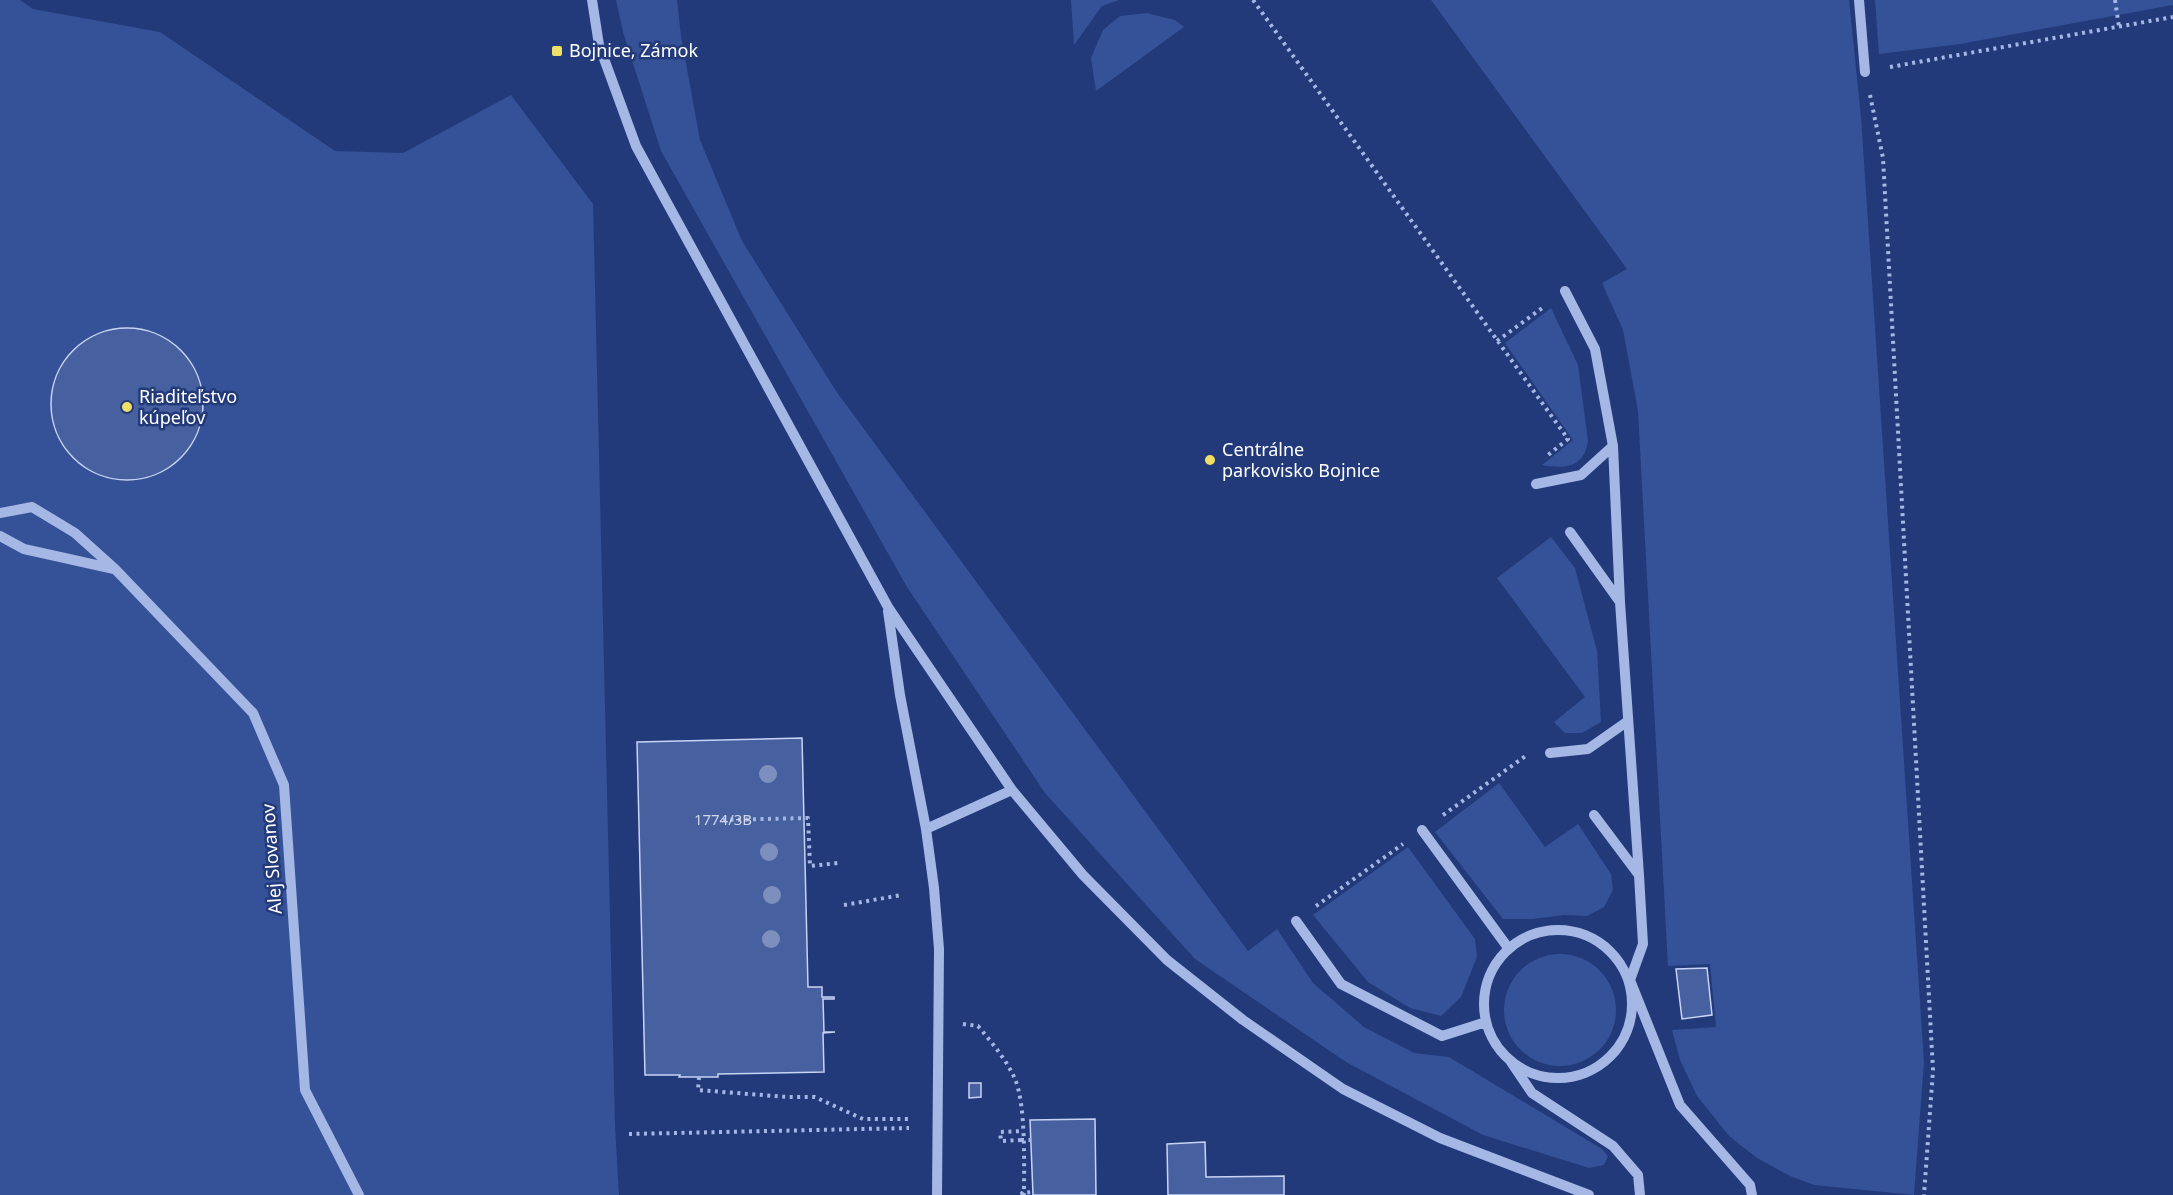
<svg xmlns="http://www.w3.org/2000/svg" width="2173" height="1195" font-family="'Noto Sans',sans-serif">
  <rect width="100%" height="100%" fill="#223a79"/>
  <path fill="#355197" d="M0,0h20l13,9 127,23 175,119 68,2 108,-58 82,109 22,922 4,69h-619z
    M616,0h61l4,36 19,104 42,101 94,150 412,560 29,-22 36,54 51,44 50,26 35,4 153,92 6,7 -4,9 -15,3 -106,-33 -137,-73 -151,-103 -150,-166 -138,-206 -246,-436 -38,-119z
    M1071,0h48l-17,6 -28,39z
    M1431,0h418l12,117 63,945 -10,133 -100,-10 -24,-9 -33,-18 -28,-22 -32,-40 -17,-36 -8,-30 44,-3 -6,-63 -42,2 -30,-555 -15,-81 -21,-47 25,-14z
    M1875,0h298v5l-213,39 -81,10z
    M1147,13l28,7 9,7 -88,64 -5,-33 12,-28 17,-14z
    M1551,308l27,57 10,76c-4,27 -23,28 -46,24l31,-25 -68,-97z
    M1551,537l24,31 22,83 4,71 -19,11h-17l-11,-11 31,-25 -88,-119z
    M1499,783l46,64 33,-23 33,50 2,16 -9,17 -17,9 -23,-1 -31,4h-30l-68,-87z
    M1408,847l67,92 2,18 -16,40 -20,19 -31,-8 -42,-26 -55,-67z
    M1504 1010a56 56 0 1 1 112 0a56 56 0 1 1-112 0Z"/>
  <path fill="#4660a0" stroke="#c7d4f4" stroke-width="1.5" d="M51 404a76 76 0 1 1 152 0a76 76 0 1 1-152 0Z
    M802,738l6,249h14v10h12v2h-11l1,33h11l-12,1 1,39 -106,2v3h-39l1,-2h-35l-8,-333z
    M1707,968l5,47 -30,4 -6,-50z
    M969,1083h12v14l-12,1z
    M1095,1119l1,76h-63l-3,-75z
    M1205,1142l1,35 78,-1v19h-116l-1,-51z"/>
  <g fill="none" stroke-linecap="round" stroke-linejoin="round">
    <path stroke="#a4b7e5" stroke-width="4" stroke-dasharray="3 4.5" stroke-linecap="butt" d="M1253,0l315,439 -20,16
      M2115,0l4,27
      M1890,67l283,-50
      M1870,95l13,63 50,912 -9,125
      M1497,341l48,-35
      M1443,815l84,-60
      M723,820l85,-2 2,48 28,-3
      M844,905l58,-10
      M1316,906l87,-62
      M963,1024l15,2c14,17 28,33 37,53 11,26 9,86 9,116
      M699,1077l-1,13 89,7h28l48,22h46
      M629,1134l280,-6
      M1021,1140l-20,1 -1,-9 23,-1"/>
    <path stroke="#a4b7e5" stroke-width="10" d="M592,0l7,45 37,101 252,461 124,183 71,85 84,85 76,60 100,69 97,49 149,57
      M1859,0l6,72
      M1565,291l30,58 18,97 7,156
      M1536,484l45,-9 32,-29
      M0,513l32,-6 43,26 40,36 138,144 31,72 21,305 54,105
      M1570,532l50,70 19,273
      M0,536l24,13 90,20
      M888,611l12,84 26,134 8,59 5,61 -2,246
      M1550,753l38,-4 40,-28
      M1594,815l45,60 4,69 -13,36 50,125 70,80 2,10
      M926,829l86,-39
      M1422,830l87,119
      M1296,921l45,63 101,52 44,-14
      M1484 1004a74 74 0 1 1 148 0a74 74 0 1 1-148 0Z
      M1511,1062l21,31 81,53 25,29 2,20"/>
    <path stroke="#a4b7e5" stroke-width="4" stroke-dasharray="3 4.5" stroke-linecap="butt" d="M1021,1140h10
      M1023,1195l-1,-2 11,-1"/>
  </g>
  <g fill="#7d8fbd">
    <circle cx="768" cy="774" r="9"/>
    <circle cx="769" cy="852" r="9"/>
    <circle cx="772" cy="895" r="9"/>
    <circle cx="771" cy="939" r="9"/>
  </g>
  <g fill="#f0df66" stroke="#223a79" stroke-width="2">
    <rect x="551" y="45" width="12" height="12" rx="3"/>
    <circle cx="127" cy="407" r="6"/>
    <circle cx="1210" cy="460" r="6"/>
  </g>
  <g text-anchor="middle" stroke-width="5" stroke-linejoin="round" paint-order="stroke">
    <g font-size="15" fill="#d1d7e7">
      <text x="723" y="825">1774/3B</text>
    </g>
    <g font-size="18" fill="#fff" stroke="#223a79" text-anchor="start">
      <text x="569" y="57">Bojnice, Zámok</text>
      <text x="139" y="403">Riaditeľstvo<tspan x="139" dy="21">kúpeľov</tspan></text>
      <text x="1222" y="456">Centrálne<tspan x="1222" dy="21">parkovisko Bojnice</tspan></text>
    </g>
    <g font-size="18" fill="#fff" stroke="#223a79">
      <text transform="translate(272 859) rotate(-94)" y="6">Alej Slovanov</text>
    </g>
  </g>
</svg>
